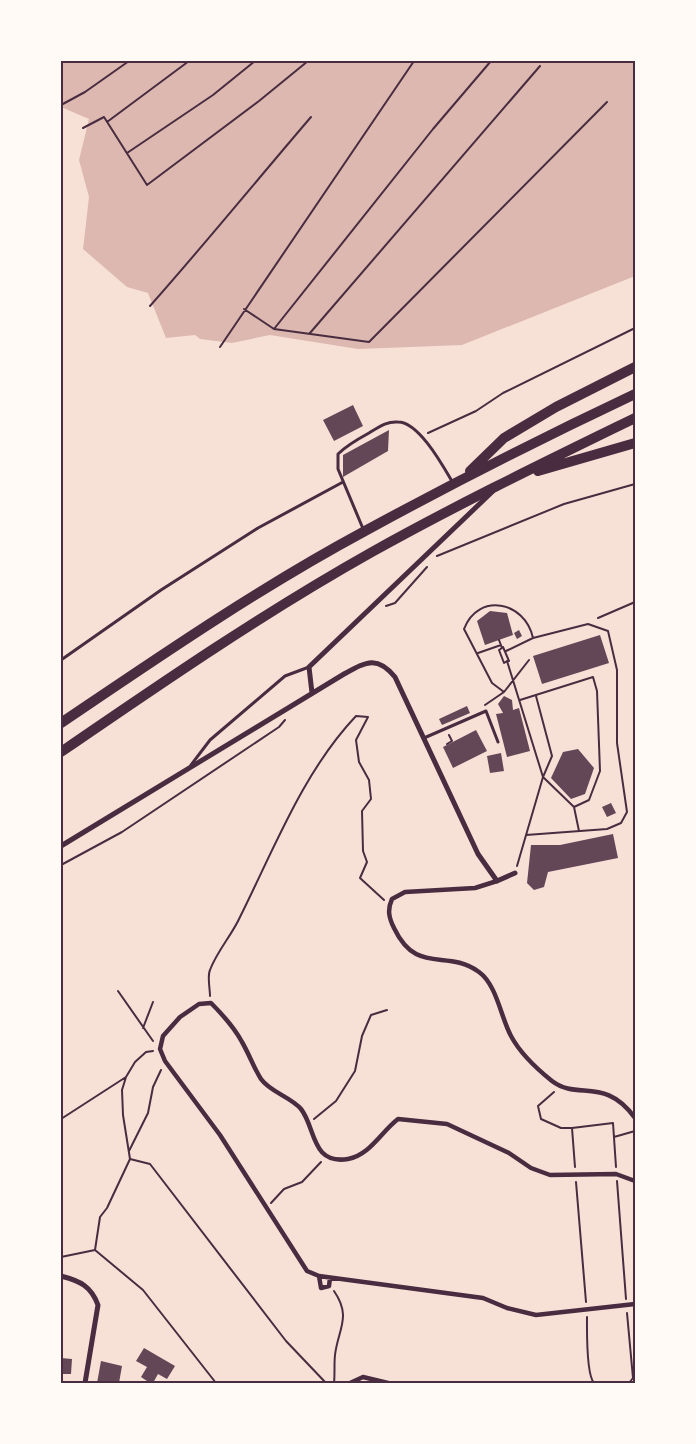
<svg xmlns="http://www.w3.org/2000/svg" width="696" height="1444" font-family="'Work Sans',sans-serif">
  <rect width="100%" height="100%" fill="#f7e1d7"/>
  <path fill="#dcb8b0" d="M61,61h574v215l-173,69 -104,4 -88,-14 -38,8 -32,-4 -5,-4 -29,3 -18,-45 -21,-6 -44,-38 6,-52 -10,-37 10,-41 -28,-12z"/>
  <path fill="#644757" d="M353,405l10,21 -29,15 -11,-21z
    M389,430l-1,21 -45,26v-22z
    M490,611l17,2 6,22 -28,10 -8,-24z
    M519,630l3,6 -5,3 -3,-6z
    M600,635l9,28 -67,21 -9,-28z
    M504,696l8,4 1,10 6,-2 11,43 -23,6 -11,-43 7,-1 -5,-9z
    M467,706l3,7 -28,12 -3,-6z
    M476,730l11,21 -34,17 -10,-21z
    M578,749l16,19 -9,26 -14,5 -20,-21 12,-26z
    M501,753l3,18 -14,2 -3,-17z
    M611,803l5,10 -9,4 -5,-10z
    M613,834l5,24 -70,14 -4,15 -10,3 -7,-7 4,-38h29z
    M144,1348l31,18 -8,13 -9,-5 -5,9h-3l-9,-6 6,-10 -11,-6z
    M61,1358l11,1 -1,15h-10z
    M101,1361l21,5 -3,17h-22z"/>
  <g fill="none" stroke-linecap="round" stroke-linejoin="round">
    <path stroke="#4a2c40" stroke-width="2" d="M61,105l24,-13 44,-31
      M107,122l82,-61
      M83,128l21,-11 43,68 112,-84 49,-40
      M127,153l86,-58 42,-34
      M150,306c55,-62 107,-126 161,-189
      M244,309l30,20 95,13 238,-240
      M274,329l159,-200 58,-68
      M310,333l230,-267
      M220,347l194,-286
      M428,433l48,-22 27,-18 132,-65
      M437,556l127,-52 71,-20
      M386,606l9,-3 32,-36
      M598,618l37,-16
      M499,640l3,8 -3,2 5,13 3,-2 36,116 -26,89
      M503,647l6,14h-2
      M478,653l23,-8
      M504,692l-12,-9 -28,-54c14,-37 61,-28 69,9l-27,13
      M536,696l16,60 -9,21 31,30 5,24
      M520,700l73,-23 4,14 3,80 -11,29 -15,7
      M485,705l19,-13 25,-32
      M447,744l5,-3 -3,-6
      M526,835l81,-6 14,-6 6,-11 -10,-69v-73l-9,-39 -20,-7 -55,14
      M61,865l61,-33 157,-105 6,-7
      M118,991l35,50
      M210,996c0,-8 -3,-20 0,-26 7,-19 22,-35 30,-53 34,-68 63,-145 116,-201l12,1 -12,23 3,22 10,18 2,19 -9,12 1,40 4,11 -7,16 24,22
      M143,1028l10,-26
      M554,1092l-16,14 3,13 20,9h11
      M61,1119l65,-42
      M314,1119l22,-18 19,-30 7,-35 9,-21 16,-5
      M614,1137l21,-6
      M129,1151l19,-38 5,-26 8,-17
      M130,1159l20,5 136,177 40,42
      M575,1167l-3,-39 41,-5 3,44
      M617,1181l9,118
      M576,1182l10,120
      M271,1203l13,-14 18,-7 19,-20
      M95,1250l5,-33 7,-9 23,-49 -7,-44 -1,-25 4,-13 9,-15 11,-10 7,-1
      M61,1257l34,-7 48,40 73,93
      M334,1291c18,26 4,38 1,64 -1,9 0,19 -1,28
      M627,1313l6,65 -4,5
      M587,1317c0,13 -1,57 7,66"/>
    <path stroke="#4a2c40" stroke-width="3" d="M364,531l-26,-62v-15c9,-9 20,-15 31,-21 10,-6 18,-12 29,-11 21,0 45,44 55,61
      M61,660l100,-70 97,-62 85,-46
      M424,738l62,-27 12,31
      M191,765l19,-25 75,-64 24,-9"/>
    <path stroke="#4a2c40" stroke-width="4.5" d="M497,881l-22,7 -70,4 -13,7c-5,11 -3,19 2,29 23,48 52,20 85,44 18,13 22,46 32,64 9,17 26,33 41,45 26,20 53,-5 83,37
      M319,1276l-12,-5 -87,-136 -55,-74 -5,-12 3,-13 17,-19 19,-13 12,-1c12,12 23,24 31,39 7,12 12,26 19,37 9,13 30,18 40,30 15,19 10,56 47,50 22,-4 33,-27 50,-40l49,5 62,29 22,15 19,7 66,-1 19,7
      M330,1278l-1,8 -8,2 -2,-12 164,22 24,10 29,7 99,-11
      M350,1383l13,-6 25,6"/>
    <path stroke="#4a2c40" stroke-width="5" d="M312,693l-3,-26 183,-175
      M61,846l283,-172c22,-12 33,-19 51,3l83,177 19,27 18,-8
      M61,1276c19,5 30,10 37,29l-13,78"/>
    <path stroke="#4a2c40" stroke-width="10" d="M470,471l34,-33 52,-31 79,-40
      M538,471l97,-28
      M61,723c99,-67 198,-135 304,-192 88,-48 179,-94 270,-137
      M61,752c102,-70 204,-140 311,-200 86,-48 175,-91 263,-134"/>
  </g>
  <rect width="696" height="1444" fill="none" stroke="#fffaf5" stroke-width="125"/>
  <rect x="62" y="62" width="572" height="1320" fill="none" stroke="#4a2c40" stroke-width="2"/>
</svg>
